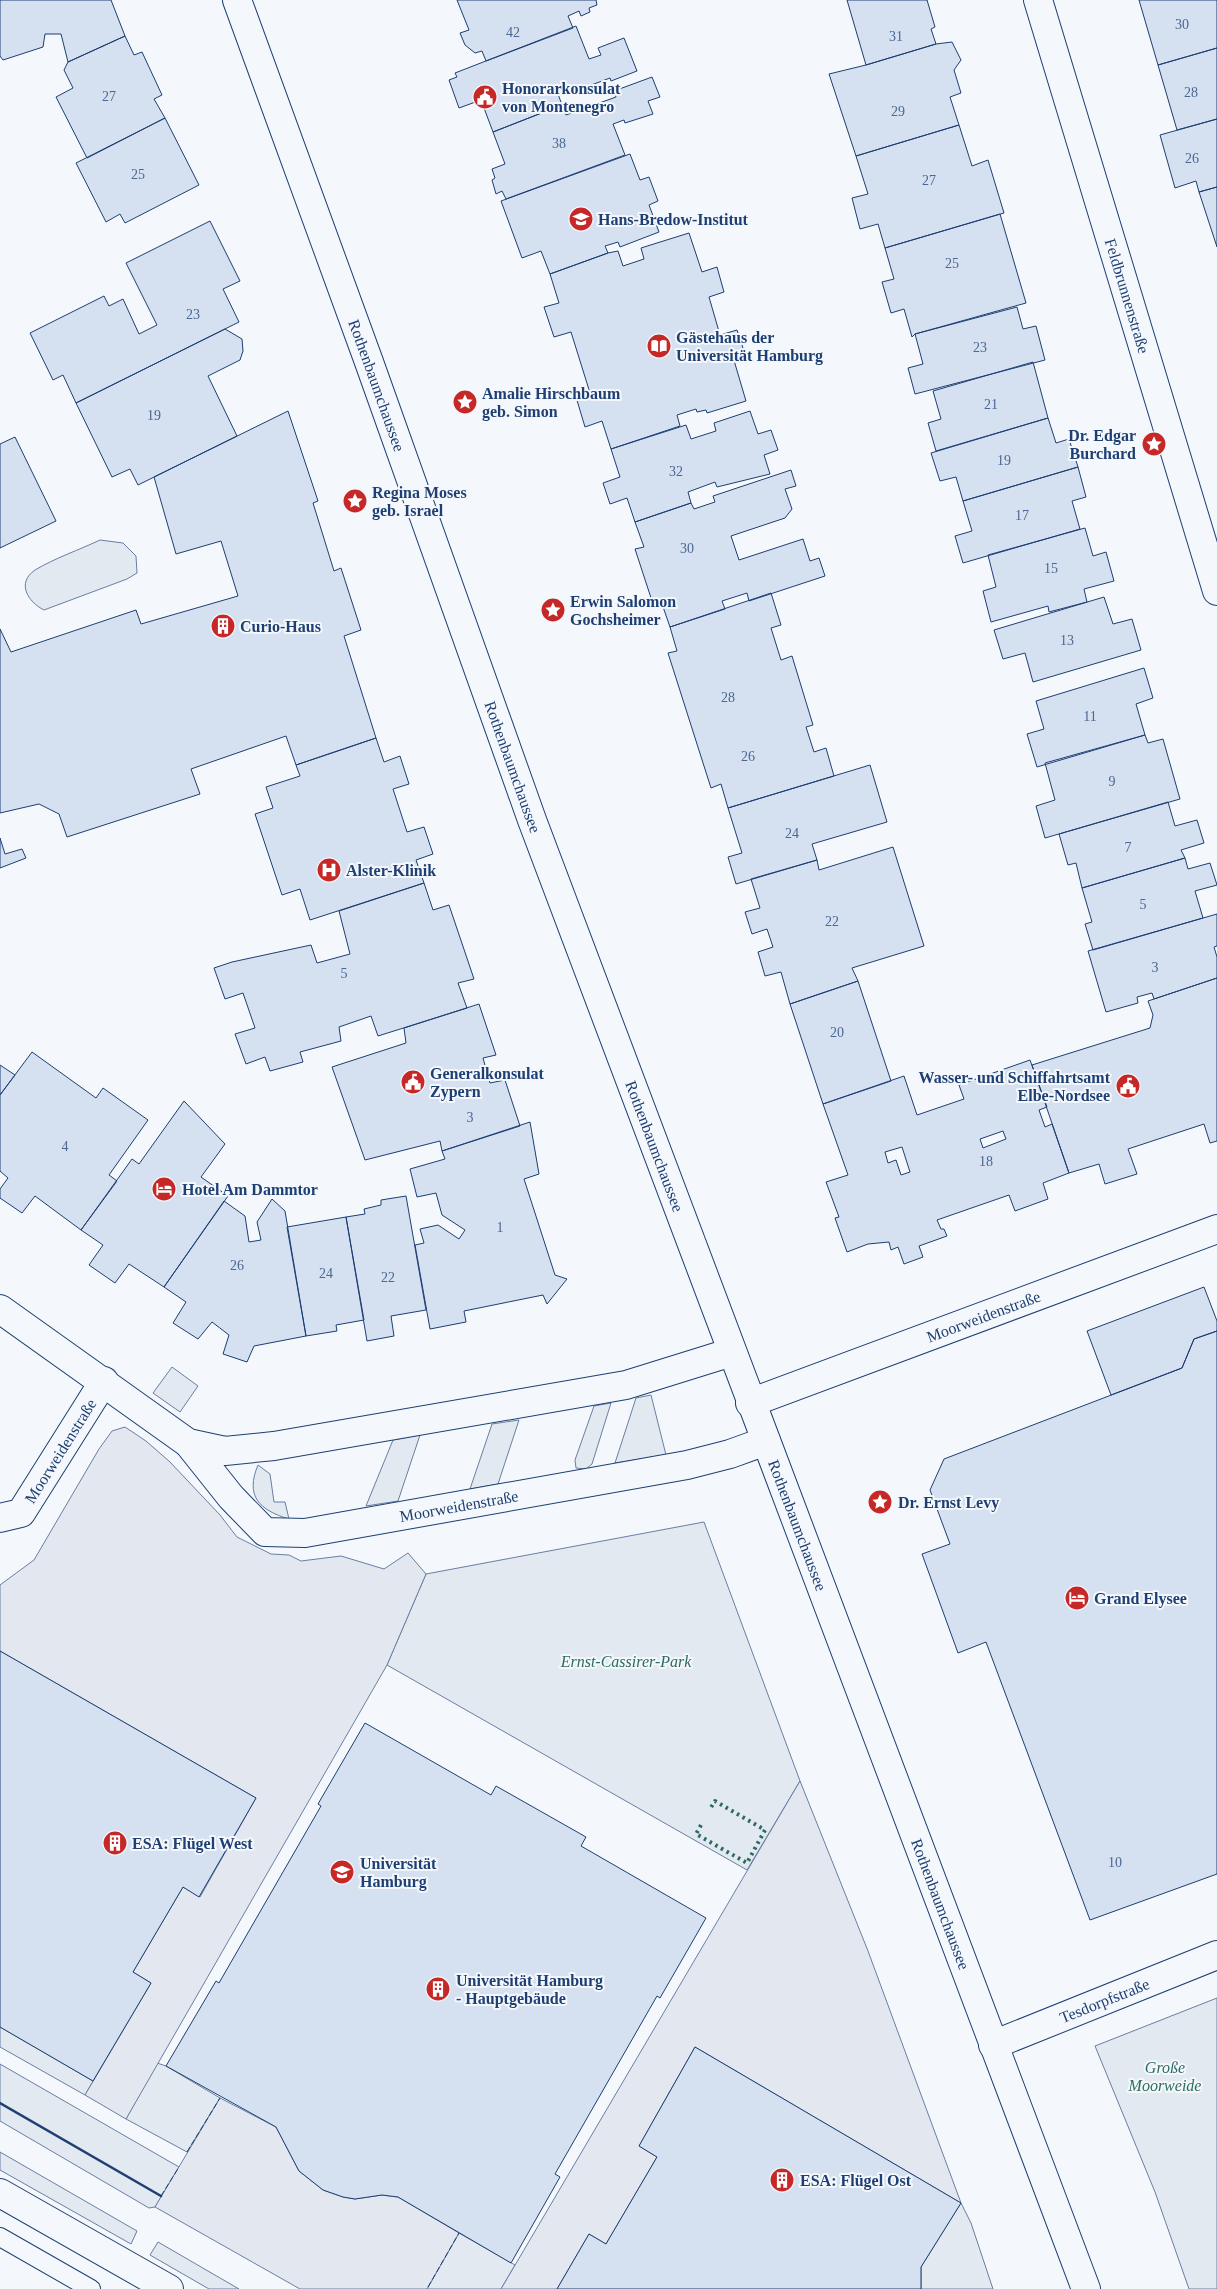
<svg xmlns="http://www.w3.org/2000/svg" width="1217" height="2289" font-family="Georgia,serif">
  <rect width="100%" height="100%" fill="#f4f7fb"/>
  <path fill="#e3e9f0" stroke="#687fa3" d="M100,540l23,3 13,13 1,17 -10,6 -83,31c-16,-8 -28,-27 -9,-40 20,-12 44,-20 65,-30z
    M172,1367l26,19 -18,26 -27,-19z
    M651,1395l15,60 -51,8 21,-65z
    M611,1403l-19,61 -6,5 -10,-1 -1,-8 19,-54z
    M519,1420l-21,64 -28,5 22,-65z
    M420,1435l-22,66 -32,5 27,-66z
    M258,1465l12,9 4,28h11l4,17c-30,-9 -44,-23 -31,-54z
    M704,1522l96,259 -53,89 -360,-205 39,-91z
    M1217,1998v291h-28l-34,-97 -60,-146z
    M0,2027l93,54 -8,14 -85,-48z
    M157,2063l9,3 54,32 -33,54 -61,-33z
    M0,2064l179,103 -24,40 -6,1 -149,-87z
    M0,2152l137,79 -6,13 -131,-74z
    M961,2203l10,20 22,66h-72v-22z
    M459,2233l56,32 -14,24h-74z
    M158,2242l81,47h-30l-59,-34z"/>
  <path fill="#e3e8f0" stroke="#687fa3" d="M125,1427l21,14 24,21 50,53 17,22 34,17 18,1 12,6 40,-5 43,13 24,-16 18,21 -39,91 -261,454 -41,-24 66,-112 -18,-11 50,-85 17,10 56,-99 -256,-147v-66l34,-25 65,-111 13,-18z
    M800,1781l68,170 93,252 -266,-156 -56,99 18,11 -51,87 -17,-10 -32,55h-56z
    M220,2098l56,29 23,44 24,19 20,7 12,2 27,-4 16,2 61,36 -32,56h-127l-145,-82z"/>
  <path fill="#d5e0f0" stroke="#1d3f73" fill-rule="evenodd" d="M0,0h111l14,36 -57,26 -7,-28h-16l-2,13 -40,13 -3,-4z
    M457,0h139l1,5 -8,3 1,4 -9,4 -2,-5 -11,5 5,12 -87,33 -4,-10 -7,2 -10,-8 -5,-12 9,-3z
    M847,0h80l8,27 -4,2 5,15 -70,21z
    M1139,0h78v48l-59,17z
    M576,26l13,33 12,-4 -3,-7 26,-10 13,33 -26,10 -1,-3 -37,14 -1,-3 -14,5 4,11 -69,27 -12,-32 -22,8 -10,-28 8,-3 -2,-4z
    M125,36l9,19 8,-3 20,43 -8,4 11,19 -78,40 -31,-61 17,-9 -9,-18 4,-8z
    M952,42l9,18 -7,10 7,23 -11,4 9,28 -103,31 -27,-82 37,-9 70,-21z
    M1217,48v71l-40,11 -19,-65z
    M652,77l8,20 -12,4 5,13 -28,9 -1,-3 -11,4 12,31 -119,44 -4,-8 -6,3 -4,-14 3,-2 -3,-9 13,-5 -12,-32 69,-27 4,10 50,-18 -2,-6z
    M165,118l34,67 -74,38 -5,-9 -14,8 -30,-59z
    M1217,119v68l-18,5 -3,-11 -21,7 -15,-53z
    M959,125l13,41 16,-6 16,53 -119,35 -7,-24 -18,5 -8,-31 16,-4 -12,-38z
    M630,154l10,26 9,-3 9,24 -9,4 10,27 -39,15 -2,-5 -13,4 3,7 -58,21 -9,-23 -19,7 -21,-57z
    M1217,187v60l-18,-55z
    M1000,214l26,89 -111,31 -3,3 -8,-28 -13,4 -9,-31 12,-3 -9,-31z
    M210,221l30,60 -17,8 16,33 -163,81 -13,-28 -10,5 -23,-47 74,-37 5,10 14,-7 16,35 18,-9 -31,-62z
    M689,233l13,39 15,-5 7,25 -15,5 11,38 17,-5 8,24 -12,3 13,44 -39,12 -1,-3 -9,2 -1,-3 -19,6 3,11 -69,23 -9,-28 -17,6 -9,-30 14,-4 -19,-61 -17,5 -10,-30 15,-4 -9,-29 58,-21 10,-2 5,15 21,-7 -3,-11z
    M1017,307l6,22 13,-3 9,34 -130,34 -7,-26 15,-4 -8,-30z
    M225,329l17,10 1,12 -3,9 -32,16 29,60 -99,49 -8,-16 -18,8 -36,-74z
    M1033,362l15,56 -112,33 -8,-28 13,-4 -8,-28z
    M288,411l30,90 -5,2 21,68 7,-3 20,62 -17,6 32,102 -80,27 -10,-29 -95,33 9,25 -133,43 -8,-23 -20,-10 -39,9v-184l11,23 125,-42 5,14 97,-28 -17,-55 -45,13 -22,-77z
    M750,411l8,23 13,-4 7,20 -14,5 6,19 -53,13 -2,-5 -27,10 3,11 -56,19 -8,-24 -17,6 -7,-21 17,-6 -9,-28 75,-24 5,14 25,-8 -2,-8z
    M1048,418l8,25 13,-4 9,28 -115,34 -7,-24 -16,4 -9,-28z
    M15,437l41,84 -56,27v-104z
    M1078,467l8,30 -14,4 8,28 -117,34 -8,-27 17,-5 -9,-30z
    M791,470l5,16 -11,3 7,20 -7,9 -54,18 8,24 64,-21 7,22 9,-3 6,18 -76,25 -2,-8 -25,8 3,8 -55,18 -9,-26 -8,3 -18,-55 9,-2 -9,-25 56,-19 3,6 21,-7 -2,-6z
    M1085,528l8,28 13,-4 8,29 -30,8 3,13 -38,10 -1,-6 -57,16 -8,-31 13,-4 -8,-32z
    M771,593l10,32 -10,3 10,32 11,-4 21,69 -7,2 8,25 12,-4 8,28 -106,32 -7,-24 -10,4 -43,-135 9,-2 -7,-24z
    M1104,597l9,27 19,-5 9,31 -108,32 -8,-29 -22,6 -9,-29z
    M1144,668l9,30 -17,6 9,31 -108,32 -10,-33 17,-5 -8,-28z
    M1145,735l3,8 15,-4 17,60 -135,39 -9,-32 19,-6 -10,-37z
    M376,738l8,24 16,-6 9,28 -16,5 14,43 17,-5 9,27 -17,6 8,23 -114,37 -10,-31 -18,6 -27,-81 18,-6 -7,-21 34,-11 -4,-11z
    M870,765l17,57 -75,22 5,16 -81,24 -8,-27 14,-4 -14,-45z
    M1168,802l7,24 22,-6 7,23 -23,7 4,8 -103,30 -6,-25 -8,2 -9,-31z
    M0,838l5,16 17,-5 4,9 -26,10z
    M893,847l31,99 -72,22 6,13 -68,23 -9,-32 -16,4 -7,-24 15,-5 -6,-18 -15,5 -7,-22 15,-4 -9,-29 66,-19 2,10z
    M1185,858l3,11 22,-6 7,22 -22,6 8,27 -110,32 -8,-26 7,-2 -10,-34z
    M424,883l9,27 16,-5 25,74 -16,4 9,25 -89,28 -7,-20 -32,11 2,14 -41,11 3,10 -33,9 -5,-14 -19,7 -11,-30 20,-6 -12,-35 -18,6 -11,-31 18,-6 79,-17 6,18 33,-9 -11,-43z
    M1217,914v32l-3,1 3,10v21l-63,21 -2,-6 -15,4 1,6 -32,9 -18,-61z
    M1217,978v163l-7,2 -6,-19 -76,25 9,25 -32,10 -6,-20 -30,9 -37,-108 118,-37 3,-13 -5,-14z
    M858,981l33,100 -68,23 -33,-100z
    M479,1004l17,51 -13,3 7,25 15,-3 15,46 -78,25 -2,-10 -75,19 -33,-93 74,-24 -2,-15z
    M32,1052l64,46 7,-10 45,32 -39,55 8,6 -36,49 -46,-34 -13,17 -22,-15v-9l8,-11 -8,-7v-76z
    M1030,1060l17,47 -8,3 6,17 7,-3 17,49 -26,10 5,16 -33,12 -6,-16 -72,25 4,9h3l3,7 -28,10 4,11 -19,7 -6,-17 -7,3 -2,-8 -21,2 -21,8 -12,-34 4,-1 -13,-35 22,-7 -25,-71 81,-28 13,39 47,-16 -5,-14zM1003,1131l3,8 -23,9 -3,-9zM902,1147l8,25 -9,3 -5,-15 -8,3 -3,-11z
    M0,1065l15,10 -15,20z
    M184,1101l41,43 -24,33 27,19 -64,91 -35,-23 -14,19 -26,-18 14,-20 -22,-15 51,-71 7,5z
    M530,1122l9,52 -15,5 31,96 12,4 -20,25 -4,-9 -79,16 2,11 -36,7 -15,-84 9,-2 -4,-14 18,-4 21,14 6,-9 -23,-15 -6,-22 -19,4 -7,-28 35,-10 -3,-8z
    M406,1196l20,114 -35,6 3,20 -27,5 -21,-124 19,-3 -1,-5 17,-4v-5z
    M272,1199l13,12 21,125 -52,10 -7,16 -24,-8 6,-19 -17,-13 -14,17 -25,-16 13,-21 -22,-15 60,-86 21,15 4,26 12,-2 -4,-18z
    M346,1217l18,103 -28,5 1,6 -31,5 -19,-109z
    M1204,1287l13,34v10l-23,8 -12,29 -71,27 -24,-64z
    M1217,1331v543l-127,46 -104,-278 -28,11 -36,-99 28,-10 -20,-54 14,-31 238,-91 12,-29z
    M0,1651l256,147 -57,99 -16,-10 -50,85 18,11 -58,98 -93,-54z
    M365,1723l126,72 5,-9 90,51 -5,9 125,72 -46,80 -3,-2 -102,178 5,3 -49,86 -113,-66 -16,-2 -27,4 -12,-2 -20,-7 -24,-19 -23,-44 -110,-61 50,-85 3,2 102,-177 -3,-2z
    M695,2047l266,156 -40,64v22h-364l32,-55 17,10 51,-87 -18,-11z"/>
  <g fill="none" stroke-linecap="round" stroke-linejoin="round">
    <defs>
      <path id="lane" d="M0,2237l91,52"/>
      <g id="street">
        <path id="s1" d="M1038,0l179,591"/>
        <path id="s2" d="M0,1309l188,134 43,54 34,35 40,1 382,-68 43,-11 36,-13"/>
        <path id="s3" d="M750,1403l467,-174"/>
        <path d="M188,1443l37,8 49,-5 352,-61 106,-33"/>
        <path id="s4" d="M0,1518l21,-5 83,-132"/>
        <path id="s5" d="M993,2045l224,-90"/>
      </g>
      <g id="secondary">
        <path id="s6" d="M237,0l132,362 163,458 554,1469"/>
      </g>
      <path id="primary" d="M0,2193l169,96"/>
    </defs>
    <use href="#lane" stroke="#1d3f73" stroke-width="20"/>
    <use href="#street" stroke="#1d3f73" stroke-width="30"/>
    <use href="#secondary" stroke="#1d3f73" stroke-width="30"/>
    <use href="#primary" stroke="#1d3f73" stroke-width="30"/>
    <use href="#lane" stroke="#f4f7fb" stroke-width="18"/>
    <use href="#street" stroke="#f4f7fb" stroke-width="28"/>
    <use href="#secondary" stroke="#f4f7fb" stroke-width="28"/>
    <use href="#primary" stroke="#f4f7fb" stroke-width="28"/>
    <path stroke="#2c6c60" stroke-width="4" stroke-dasharray="2.5 4" stroke-linecap="butt" d="M701,1825l-5,9 51,29 18,-33 -50,-29 -5,8"/>
    <path stroke="#1d3f73" stroke-width="1" stroke-dasharray="6 2.5" stroke-linecap="butt" d="M187,2152l33,-54
      M161,2196l18,-29
      M428,2287l31,-54"/>
    <path stroke="#1d3f73" stroke-width="2.5" d="M0,2103l161,93"/>
  </g>
  <defs>
    <symbol id="civic-disc" viewBox="-11 -11 22 22"><circle r="9.5" fill="#c62828" stroke="#f4f7fb"/><path d="M-.6-6.5H3V-4.5H.6V-3L4-1V1h2V6H-6V1h2V-1L-.6-3ZM-1.2 2.5V6h2.4V2.5Z" fill="#fff"/></symbol>
    <symbol id="university-disc" viewBox="-11 -11 22 22"><circle r="9.5" fill="#c62828" stroke="#f4f7fb"/><path d="M0-5L7-2L0 1L-7-2ZM-4 1L0 2.5L4 1V4Q0 6-4 4Z" fill="#fff"/></symbol>
    <symbol id="library-disc" viewBox="-11 -11 22 22"><circle r="9.5" fill="#c62828" stroke="#f4f7fb"/><path d="M-6-4Q-3-5.5-.7-3.5V5Q-3 3-6 4ZM6-4Q3-5.5 .7-3.5V5Q3 3 6 4Z" fill="#fff"/></symbol>
    <symbol id="sight-disc" viewBox="-11 -11 22 22"><circle r="9.5" fill="#c62828" stroke="#f4f7fb"/><path d="M0-6L1.8-2.2L6-1.7L2.9 1.2L3.7 5.4L0 3.3L-3.7 5.4L-2.9 1.2L-6-1.7L-1.8-2.2Z" fill="#fff"/></symbol>
    <symbol id="building-disc" viewBox="-11 -11 22 22"><circle r="9.5" fill="#c62828" stroke="#f4f7fb"/><path d="M-4-6H4V6H1V3H-1V6H-4ZM-2.5-4.3h1.7v1.8h-1.7ZM.8-4.3h1.7v1.8H.8ZM-2.5-1h1.7V.8h-1.7ZM.8-1h1.7V.8H.8Z" fill="#fff"/></symbol>
    <symbol id="hospital-disc" viewBox="-11 -11 22 22"><circle r="9.5" fill="#c62828" stroke="#f4f7fb"/><path d="M-5-5h3v3.5h4V-5h3V5h-3V1.5h-4V5h-3Z" fill="#fff"/></symbol>
    <symbol id="hotel-disc" viewBox="-11 -11 22 22"><circle r="9.5" fill="#c62828" stroke="#f4f7fb"/><path d="M-6-4.5h1.5V1H6V5H4.5V3h-9V5H-6ZM-4 0a1.8 1.8 0 1 1 3.6 0ZM.5 0V-2.5h3Q6-2.5 6 0Z" fill="#fff"/></symbol>
  </defs>
  <g fill-rule="evenodd">
    <use href="#civic-disc" x="471" y="83" width="28" height="28"/>
    <use href="#university-disc" x="567" y="205" width="28" height="28"/>
    <use href="#library-disc" x="645" y="332" width="28" height="28"/>
    <use href="#sight-disc" x="451" y="388" width="28" height="28"/>
    <use href="#sight-disc" x="1140" y="430" width="28" height="28"/>
    <use href="#sight-disc" x="341" y="487" width="28" height="28"/>
    <use href="#sight-disc" x="539" y="596" width="28" height="28"/>
    <use href="#building-disc" x="209" y="612" width="28" height="28"/>
    <use href="#hospital-disc" x="315" y="856" width="28" height="28"/>
    <use href="#civic-disc" x="399" y="1068" width="28" height="28"/>
    <use href="#civic-disc" x="1114" y="1072" width="28" height="28"/>
    <use href="#hotel-disc" x="150" y="1175" width="28" height="28"/>
    <use href="#sight-disc" x="866" y="1488" width="28" height="28"/>
    <use href="#hotel-disc" x="1063" y="1584" width="28" height="28"/>
    <use href="#building-disc" x="101" y="1829" width="28" height="28"/>
    <use href="#university-disc" x="328" y="1858" width="28" height="28"/>
    <use href="#building-disc" x="424" y="1975" width="28" height="28"/>
    <use href="#building-disc" x="768" y="2166" width="28" height="28"/>
  </g>
  <g text-anchor="middle" stroke-width="4" stroke-linejoin="round" paint-order="stroke">
    <g font-size="14" fill="#4b6792">
      <text x="1182" y="29">30</text>
      <text x="513" y="37">42</text>
      <text x="896" y="41">31</text>
      <text x="1191" y="97">28</text>
      <text x="109" y="101">27</text>
      <text x="898" y="116">29</text>
      <text x="559" y="148">38</text>
      <text x="1192" y="163">26</text>
      <text x="138" y="179">25</text>
      <text x="929" y="185">27</text>
      <text x="952" y="268">25</text>
      <text x="193" y="319">23</text>
      <text x="980" y="352">23</text>
      <text x="991" y="409">21</text>
      <text x="154" y="420">19</text>
      <text x="1004" y="465">19</text>
      <text x="676" y="476">32</text>
      <text x="1022" y="520">17</text>
      <text x="687" y="553">30</text>
      <text x="1051" y="573">15</text>
      <text x="1067" y="645">13</text>
      <text x="728" y="702">28</text>
      <text x="1090" y="721">11</text>
      <text x="748" y="761">26</text>
      <text x="1112" y="786">9</text>
      <text x="792" y="838">24</text>
      <text x="1128" y="852">7</text>
      <text x="1143" y="909">5</text>
      <text x="832" y="926">22</text>
      <text x="1155" y="972">3</text>
      <text x="344" y="978">5</text>
      <text x="837" y="1037">20</text>
      <text x="470" y="1122">3</text>
      <text x="65" y="1151">4</text>
      <text x="986" y="1166">18</text>
      <text x="500" y="1232">1</text>
      <text x="237" y="1270">26</text>
      <text x="326" y="1278">24</text>
      <text x="388" y="1282">22</text>
      <text x="1115" y="1867">10</text>
    </g>
    <g font-size="16" font-weight="bold" fill="#1d3f73" stroke="#f4f7fb" text-anchor="start">
      <text x="502" y="94">Honorarkonsulat<tspan x="502" dy="18">von Montenegro</tspan></text>
      <text x="598" y="225">Hans-Bredow-Institut</text>
      <text x="676" y="343">Gästehaus der<tspan x="676" dy="18">Universität Hamburg</tspan></text>
      <text x="482" y="399">Amalie Hirschbaum<tspan x="482" dy="18">geb. Simon</tspan></text>
      <text x="1136" y="441" text-anchor="end">Dr. Edgar<tspan x="1136" dy="18">Burchard</tspan></text>
      <text x="372" y="498">Regina Moses<tspan x="372" dy="18">geb. Israel</tspan></text>
      <text x="570" y="607">Erwin Salomon<tspan x="570" dy="18">Gochsheimer</tspan></text>
      <text x="240" y="632">Curio-Haus</text>
      <text x="346" y="876">Alster-Klinik</text>
      <text x="430" y="1079">Generalkonsulat<tspan x="430" dy="18">Zypern</tspan></text>
      <text x="1110" y="1083" text-anchor="end">Wasser- und Schiffahrtsamt<tspan x="1110" dy="18">Elbe-Nordsee</tspan></text>
      <text x="182" y="1195">Hotel Am Dammtor</text>
      <text x="898" y="1508">Dr. Ernst Levy</text>
      <text x="1094" y="1604">Grand Elysee</text>
      <text x="132" y="1849">ESA: Flügel West</text>
      <text x="360" y="1869">Universität<tspan x="360" dy="18">Hamburg</tspan></text>
      <text x="456" y="1986">Universität Hamburg<tspan x="456" dy="18">- Hauptgebäude</tspan></text>
      <text x="800" y="2186">ESA: Flügel Ost</text>
    </g>
    <g font-size="16" fill="#1d3f73" stroke="#f4f7fb">
      <text dy="6" stroke="none"><textPath href="#s1" startOffset="309">Feldbrunnenstraße</textPath></text>
      <text dy="6" stroke="none"><textPath href="#s6" startOffset="410">Rothenbaumchaussee</textPath></text>
      <text dy="6" stroke="none"><textPath href="#s6" startOffset="815">Rothenbaumchaussee</textPath></text>
      <text dy="6" stroke="none"><textPath href="#s6" startOffset="1220">Rothenbaumchaussee</textPath></text>
      <text dy="6" stroke="none"><textPath href="#s3" startOffset="249">Moorweidenstraße</textPath></text>
      <text dy="6" stroke="none"><textPath href="#s4" startOffset="95">Moorweidenstraße</textPath></text>
      <text dy="6" stroke="none"><textPath href="#s2" startOffset="545">Moorweidenstraße</textPath></text>
      <text dy="6" stroke="none"><textPath href="#s6" startOffset="1625">Rothenbaumchaussee</textPath></text>
      <text dy="6" stroke="none"><textPath href="#s6" startOffset="2030">Rothenbaumchaussee</textPath></text>
      <text dy="6" stroke="none"><textPath href="#s5" startOffset="120">Tesdorpfstraße</textPath></text>
    </g>
    <g font-size="16" font-style="italic" fill="#2c6c60" stroke="#f4f7fb">
      <text x="626" y="1667">Ernst-Cassirer-Park</text>
      <text x="1165" y="2073">Große<tspan x="1165" dy="18">Moorweide</tspan></text>
    </g>
  </g>
</svg>
